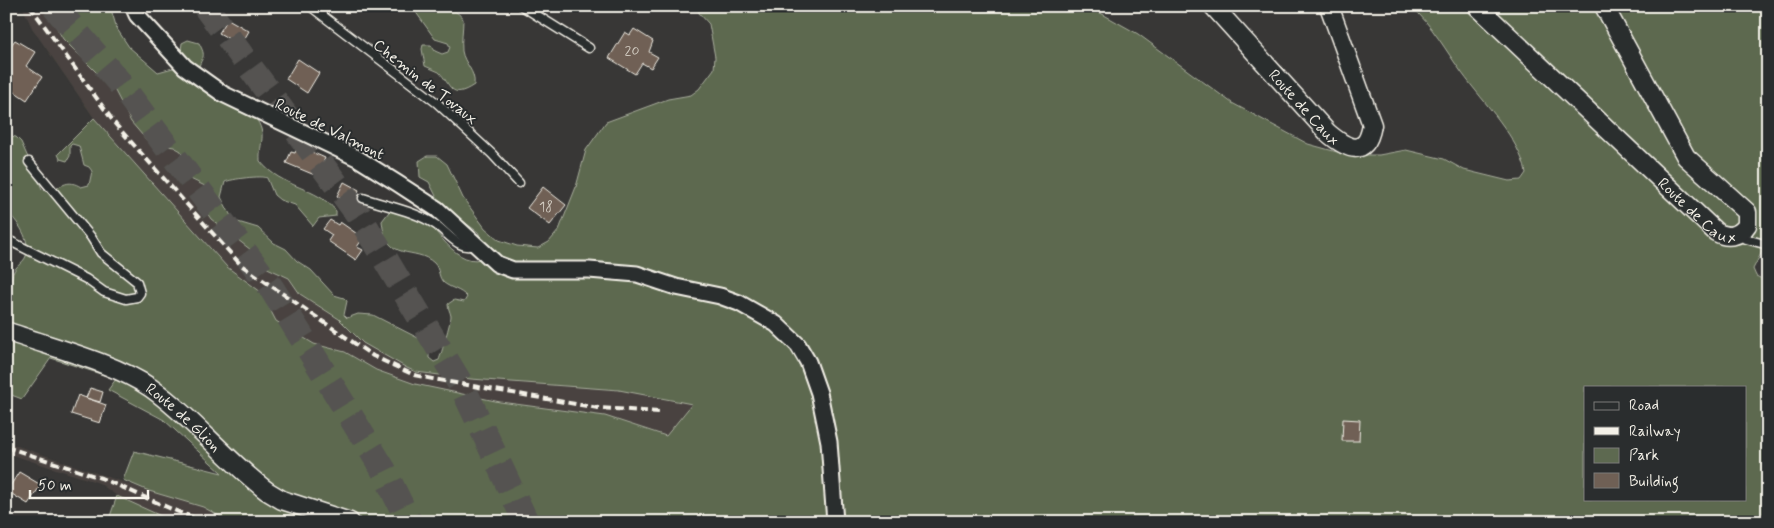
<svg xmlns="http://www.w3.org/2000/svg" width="1774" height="528" font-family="Mynerve,sans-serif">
  <rect width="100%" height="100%" fill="#383736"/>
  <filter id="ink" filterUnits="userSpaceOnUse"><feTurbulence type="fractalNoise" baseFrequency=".02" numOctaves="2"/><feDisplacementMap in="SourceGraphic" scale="10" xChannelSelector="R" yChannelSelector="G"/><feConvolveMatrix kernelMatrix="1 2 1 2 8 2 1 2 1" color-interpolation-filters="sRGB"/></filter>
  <g filter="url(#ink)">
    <path fill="#48433f" d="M22,6h26l2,10 13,23 52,52 6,14 28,38 25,4 7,4 3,12 -1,10 5,6 17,7 -4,18 10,15 40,31 6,10 14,10 18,8 11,16 39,25 17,18 19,13 41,22 55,7 148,11 73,14 -25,32 -62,-20 -105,-14 -85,-18 -39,-14 -31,-18 -31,-8 -38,-23 -15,-29 -34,-25 -133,-149 -62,-90z
      M6,442l143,49 54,16 27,15 -58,-1 -55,-25 -18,-13 -93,-30z"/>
    <path fill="#5d6950" stroke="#a8ad9c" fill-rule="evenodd" d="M48,6h62l7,23 12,18 29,25 15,-4 7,-11 2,-14 6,-3 11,3c8,15 3,13 -1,26l57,48c13,19 4,24 5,44 21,27 58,26 76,50v5l-17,2 -6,8 -18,-21 -15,-5 -6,-5 -7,-17c-5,-3 -36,1 -42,4l-4,15 11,21 6,4 20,6 16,15 12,6 11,12 14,9 23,25 10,3 3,3 -3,14 3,3 11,-4 15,1 49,25 7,5v13l5,4 5,-2c2,-5 12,-40 12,-44 -1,-5 -3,-7 -3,-12l6,-4 10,2 3,-5c-7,-8 -15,-8 -23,-14 -6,-5 -4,-14 -10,-20 -19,-18 -48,1 -52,-42l10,-13c4,-1 11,-2 15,-1 26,9 44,60 74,52l5,-11 -8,-16 -28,-20 -13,-14 -8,-16 -9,-5 -1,-16 8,-5h10l10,8 16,34 22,30 14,12 18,6 21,2 11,-6 10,-12 17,-43 10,-37 20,-28 62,-23 23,-4 8,-6 15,-20 1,-12 -6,-33 -10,-11 -2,-7h391l50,28 94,69 76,41 40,11h31l27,-5 38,9 20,11 45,11 12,-1 5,-7c-6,-34 -43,-71 -64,-100 -16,-22 -30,-48 -51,-67h357v234l-15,29 3,7 12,6v240h-1538l-27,-15 -54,-16 -26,-11 11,-29 88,22 -58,-53 -56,-30 8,-11 -65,-21 -29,41 -16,-6v-104c5,-5 5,-12 8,-18 3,-6 10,-9 12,-15 6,-15 -9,-36 -20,-45v-33l4,-3 -4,-5v-35l10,2 5,5 21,47 9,3c12,-7 17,-13 30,-5l8,-2 3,-14 -3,-4 -5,-2 -5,-19 -7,-2 -2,2v10l-3,5 -7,-2 -2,-5 36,-36 133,149 34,25 15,29 38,23 31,8 31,18 39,14 85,18 105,14 61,20 26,-32 -73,-14 -148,-11 -55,-7 -9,-4 -44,-25 -24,-24 -39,-25 -11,-16 -28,-13 -10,-15 -40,-31 -10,-15 4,-18 -21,-10v-14l-3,-11 -7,-4 -25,-4 -18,-21 -16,-31 -52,-52 -13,-23zM1585,387h160v112h-160z
      M407,6c18,0 45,-4 56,13 0,11 -2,20 -1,32 2,13 14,20 12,34 -24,16 -23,-1 -35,-13l-14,-6 -3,-17 1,-4h8l4,6 7,3 6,-2 2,-5 -2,-4 -13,-4 -20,-28z
      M117,496l55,25 4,1h-68z"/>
    <path fill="#6f6055" stroke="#f4f1e8" d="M228,19l21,12 -7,12 -2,-2 -2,3 -19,-11z
      M634,29l19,12 -4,11 9,5 -7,11 -9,-5 -7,11 -26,-16 16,-26 5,3z
      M15,40l20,12 -9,14 16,11 -15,23 -21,-14v-34z
      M298,59l21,14 -12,20 -21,-14z
      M298,146l27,12 -8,18 -31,-13 5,-11 4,1z
      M344,182l15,8 -7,14 -15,-8z
      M543,187l23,18 -16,20 -23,-17z
      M330,220l8,5 2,-3 23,16 -6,9 6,3 -7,10 -28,-19 4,-6 -9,-6z
      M90,388l13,4 -3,10 -14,-4z
      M78,395l28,10 -6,18 -29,-9z
      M1343,419l17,1 -1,21h-17z
      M19,472l22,13 -13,19 -21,-13z"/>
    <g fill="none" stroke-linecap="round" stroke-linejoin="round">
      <path stroke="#545351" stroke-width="26" stroke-dasharray="26 13" stroke-linecap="butt" d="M54,6l64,75 154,208 111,180 26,53
        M205,6l153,208 106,176 62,132"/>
      <defs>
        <path id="service" d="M310,6l127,97 55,51 27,29
          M522,6l67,42
          M363,198c23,8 52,13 73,27 11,7 25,28 39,19
          M1741,233l5,6 22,6
          M6,239l80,40 18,13 22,7 11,-2 3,-4 -3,-11 -36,-29 -10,-16 -62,-75"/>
        <path id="minor" d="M133,6l4,9 48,52 38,27 134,64 40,25 40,26 60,55 16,6h76l48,4 39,13 44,9 19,7 37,21 22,21 10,17 11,31 10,49 6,80"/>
        <g id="tertiary">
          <path id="s1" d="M1213,6l115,127c19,16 38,26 44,-8l-43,-119"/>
          <path id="s2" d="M1477,6l239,226c12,7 24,4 31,-7v-13l-61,-55 -82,-151"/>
          <path id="s3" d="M6,331c44,16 107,31 145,57 42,30 75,72 116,103l15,9 68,22"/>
        </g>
      </defs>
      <use href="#service" stroke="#f4f1e8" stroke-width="11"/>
      <use href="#minor" stroke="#f4f1e8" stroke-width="19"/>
      <use href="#tertiary" stroke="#f4f1e8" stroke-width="21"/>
      <use href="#service" stroke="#2a2d2e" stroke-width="8"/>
      <use href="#minor" stroke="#2a2d2e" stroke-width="15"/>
      <use href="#tertiary" stroke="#2a2d2e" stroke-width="18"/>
      <path stroke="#f4f1e8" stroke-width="4" stroke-dasharray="8 4" stroke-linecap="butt" d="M30,6l86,119 125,140 132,91 41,19 19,4 165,29 62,4
        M6,447l95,31 82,36 25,8"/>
    </g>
  </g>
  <g text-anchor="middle" stroke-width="4" stroke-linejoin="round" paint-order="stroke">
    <g font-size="14" fill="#d3cdc3">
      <text x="632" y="55">20</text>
      <text x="546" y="211">18</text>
    </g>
    <g font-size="16" fill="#f4f1e8" stroke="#2a2d2e">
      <text transform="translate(426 81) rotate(38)" y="6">Chemin de Tovaux</text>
      <text dy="6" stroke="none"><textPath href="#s1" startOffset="136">Route de Caux</textPath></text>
      <text transform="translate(330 128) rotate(26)" y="6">Route de Valmont</text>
      <text dy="6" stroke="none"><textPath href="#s2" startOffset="301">Route de Caux</textPath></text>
      <text dy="6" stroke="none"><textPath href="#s3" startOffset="200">Route de Glion</textPath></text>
    </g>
  </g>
  <rect width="1774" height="528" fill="none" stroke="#2a2d2e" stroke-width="25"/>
  <rect x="12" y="12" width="1749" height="503" fill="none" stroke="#f4f1e8" stroke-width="2" filter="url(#ink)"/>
  <rect x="1584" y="386" width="162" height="115" fill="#2a2d2e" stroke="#7b7b78"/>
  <rect x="1594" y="402" width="25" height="8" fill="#2a2d2e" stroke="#7b7b78"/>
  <text x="1629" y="410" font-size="15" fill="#f4f1e8">Road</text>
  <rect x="1594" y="427" width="25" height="8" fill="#f4f1e8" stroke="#7b7b78"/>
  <text x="1629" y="436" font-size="15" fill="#f4f1e8">Railway</text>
  <rect x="1594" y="448" width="25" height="15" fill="#5d6950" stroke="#7b7b78"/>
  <text x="1629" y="460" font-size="15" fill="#f4f1e8">Park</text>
  <rect x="1594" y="473" width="25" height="15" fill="#6f6055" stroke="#7b7b78"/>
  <text x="1629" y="486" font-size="15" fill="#f4f1e8">Building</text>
  <path d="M30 490v8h118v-8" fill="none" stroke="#f4f1e8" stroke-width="2.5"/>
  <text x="38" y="490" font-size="15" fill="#f4f1e8" stroke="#2a2d2e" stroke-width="4" paint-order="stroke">50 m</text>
</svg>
